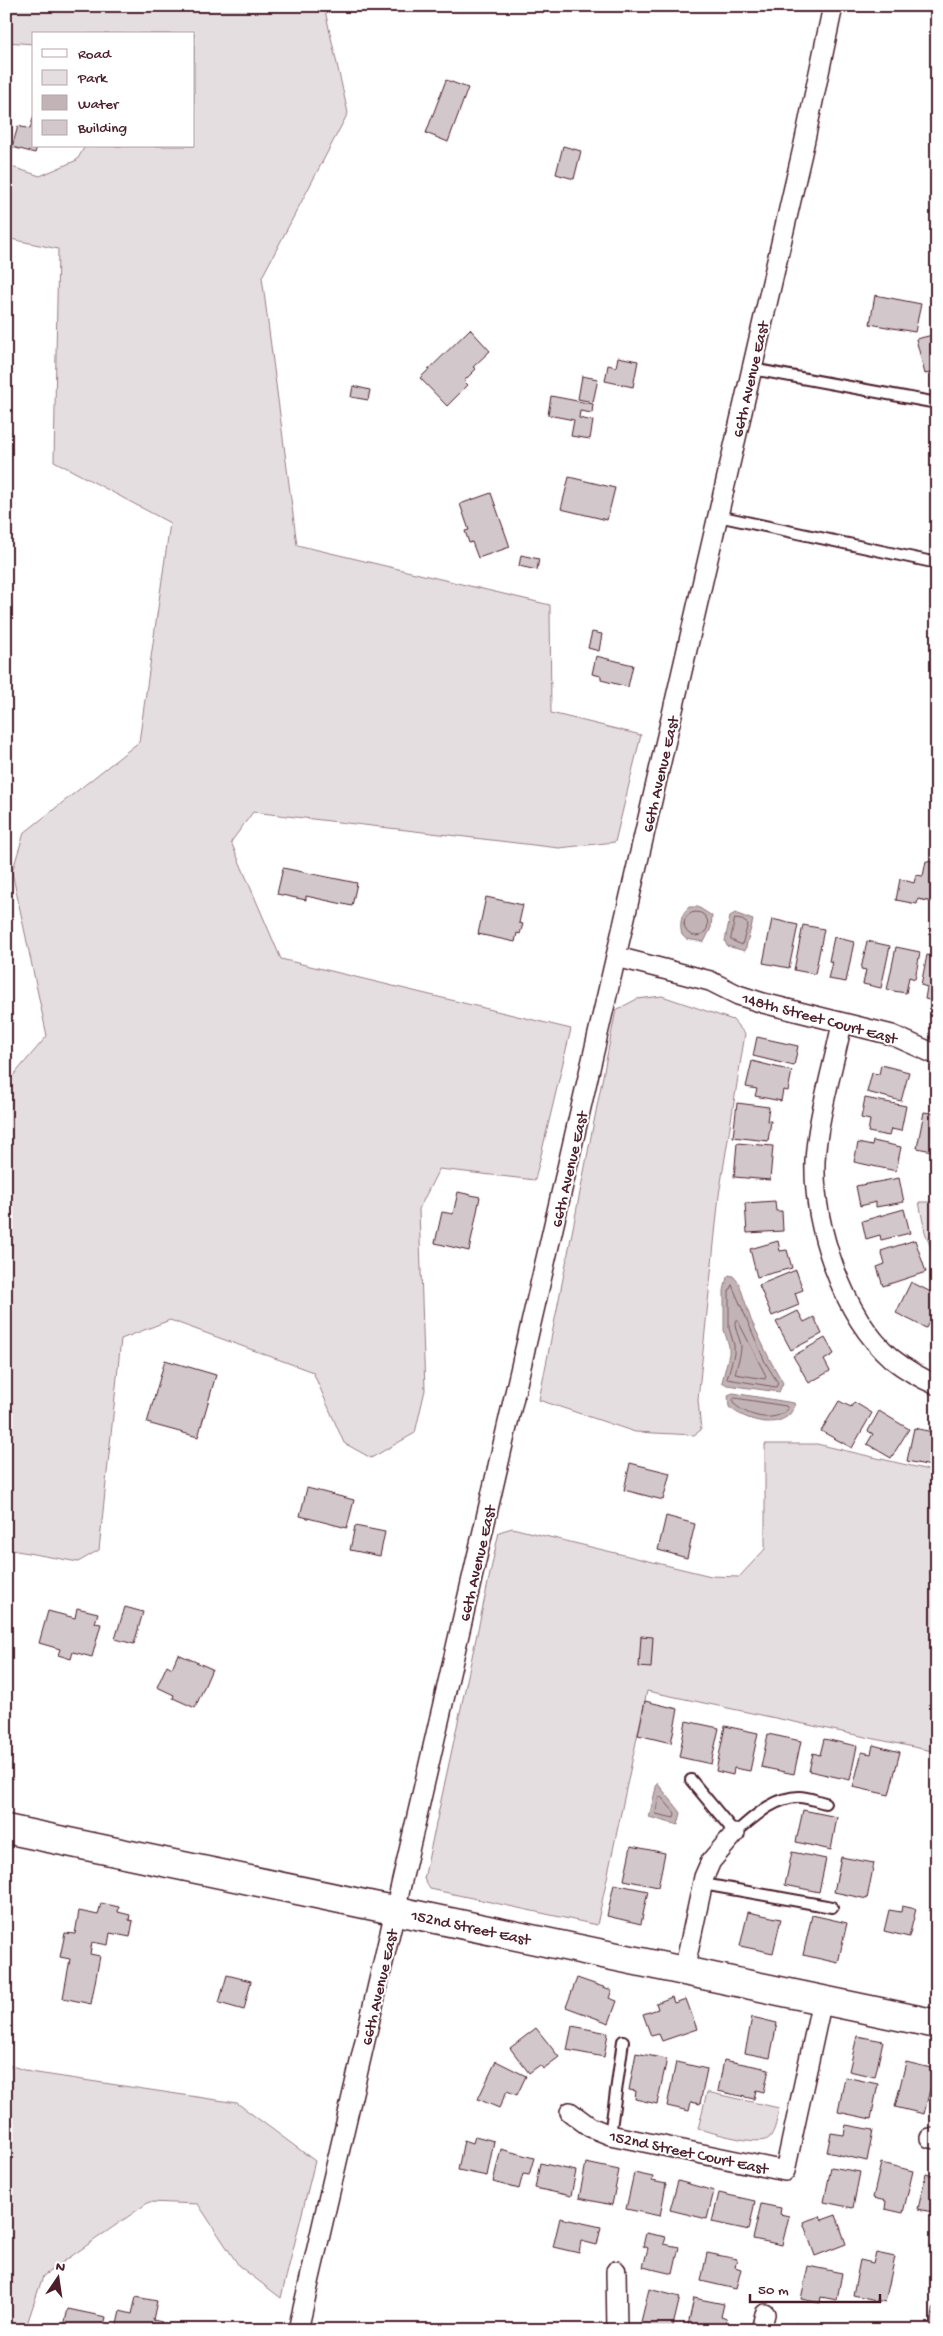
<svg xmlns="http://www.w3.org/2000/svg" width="943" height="2336" font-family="'Gochi Hand',sans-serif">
  <rect width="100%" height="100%" fill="#fff"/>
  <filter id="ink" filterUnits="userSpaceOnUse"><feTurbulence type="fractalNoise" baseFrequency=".02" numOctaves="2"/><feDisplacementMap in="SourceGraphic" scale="10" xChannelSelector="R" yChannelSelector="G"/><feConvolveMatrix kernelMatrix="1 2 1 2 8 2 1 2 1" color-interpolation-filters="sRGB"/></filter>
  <g filter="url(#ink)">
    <path fill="#e5dee0" stroke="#987e86" d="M6,6h318l24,107 -86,164 35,268 253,60 1,108 90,22 -26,107 -56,6 -306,-36 -22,30 50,117 290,70 -36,151 -96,-11 -20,40 6,181 -10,43 -44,25 -27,-15 -31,-71 -143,-52 -49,19 -22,211 -21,12 -72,-13v-465l41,-48 -35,-164 12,-39 115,-91 31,-219 -116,-62 4,-212 -52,-11v-73l34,11 37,-16 8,-14h109v-112h-160v10l-28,-2z
      M662,996l71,24 12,14 -26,161 -21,205 3,30 -7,5 -59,-3 -96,-32 77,-390 21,-11z
      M919,1202h18v63l-12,-33z
      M765,1444h52l120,28v280l-290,-61 -50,234 -167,-36 -6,-10 75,-347 13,-4 199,48 28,1 26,-28z
      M6,2064l24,8 207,31 78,58 -34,137 -42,-32 -41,-62 -49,-2 -106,74 -18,54h-19z
      M707,2092l72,16c-2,9 -3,23 -10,30 -10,9 -57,-6 -71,-9z"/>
    <path fill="#c1b3b6" stroke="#91787e" d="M689,907h9l14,9 -1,12 -7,14 -18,-3 -4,-4c-3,-10 -1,-22 7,-28z
      M735,913l18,7 -8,31 -18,-5 -2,-5 5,-25z
      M729,1275l4,1 6,7 12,37 19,40 13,23 -4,9 -52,-7 -5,-3 7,-28v-8l-5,-16v-39l3,-14z
      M733,1393l61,10 1,3c-11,26 -48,16 -66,1l-1,-12z
      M657,1783l22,27 2,3 -3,12 -29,-8z"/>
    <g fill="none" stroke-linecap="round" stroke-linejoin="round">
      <path stroke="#7a5a63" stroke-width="1" d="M684 924a12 12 0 1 1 24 0a12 12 0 1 1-24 0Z
        M735,919l7,1 6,4 -6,21 -11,-5z
        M732,1285l33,77 13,21 -2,4 -49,-8 7,-25v-9l-5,-17v-36z
        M738,1321l28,55 -1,3 -30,-5c2,-10 6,-18 6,-28 -1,-8 -6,-15 -6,-24z
        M735,1398l51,8 2,3c-14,15 -41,7 -54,-5l-1,-4z
        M661,1797l14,16 -1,5 -18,-4 2,-15z"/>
    </g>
    <path fill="#d2c7cb" stroke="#4a1f2b" d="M446,80l22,8 -20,54 -22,-9z
      M34,115v31h3l-2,7 -23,-6 6,-21 12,3z
      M563,146l18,5 -7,28 -18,-5z
      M875,295l46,9 -6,28 -45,-8z
      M470,329l20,22 -17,16 3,2 -12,12 4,4 -21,21 -27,-28z
      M937,334v37l-12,3 -9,-35z
      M618,357l20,4 -5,26 -28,-6 3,-16 8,2z
      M582,376l16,3 -5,23 -15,-3z
      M353,386l17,4 -2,10 -17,-3z
      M551,396l42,8 -1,9 -12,-2 -1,7 14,3 -3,18 -19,-3 3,-16 -26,-5z
      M569,477l46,11 -8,32 -46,-11z
      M491,493l19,54 -32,11 -6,-16 -3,1 -4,-12 4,-1 -9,-26z
      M521,555l18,4 -2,11 -18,-4z
      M592,632l10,2 -3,17 -11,-3z
      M596,656l37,9 -5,22 -27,-7v-4l-9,-2z
      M926,861l11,2v40l-19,-4 -1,5 -21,-4 4,-21 14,4 2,-8 7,1z
      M283,868l74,15 -5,23 -46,-10v4l-29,-6z
      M486,897l37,8 -4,18 4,1 -3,10 -3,-1 -2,9 -37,-8z
      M772,919l26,6 -9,43 -26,-5z
      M803,925l21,4 -9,45 -21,-4z
      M834,937l20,5 -8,40 -18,-3 4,-17 -3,-1z
      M867,941l23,5 -9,42 -18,-4 3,-14 -5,-1z
      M896,947l24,5 -5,27 -6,-2 -3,16 -19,-3z
      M927,955l10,2v45l-12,-3 2,-12 -6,-2z
      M757,1037l41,9 -4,20 -41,-10z
      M752,1061l40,10 -4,20 -5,-1 -2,11 -26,-5 2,-7 -11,-2z
      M881,1065l28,7 -8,29 -34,-9 5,-19 7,1z
      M865,1098l41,8 -5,25 -10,-2 -2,7 -21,-4 2,-12 -9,-2z
      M737,1103l32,4 -2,14h4l-3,20 -35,-4z
      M924,1112l13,2v38l-20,-4z
      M873,1141l28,6 -5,24 -42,-9 4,-19 14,3z
      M737,1143l36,3 -3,34 -36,-3z
      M899,1178l5,24 -28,5v-5l-16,4 -4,-20z
      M458,1192l22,5 -11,54 -34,-8 7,-31 11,2z
      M775,1201l1,10h6l1,20 -36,2 -2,-30z
      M904,1209l6,24 -29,7 -1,-5 -14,4 -4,-18z
      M915,1240l11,32 -43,14 -6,-19 8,-3 -4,-13z
      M778,1241l2,10 7,-1 5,18 -35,9 -7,-28z
      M796,1270l7,20 -8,3 4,12 -27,11 -13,-31z
      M911,1282l26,13v12l-11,21 -30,-15z
      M798,1311l6,11 10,-5 8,17 -31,16 -15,-28z
      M825,1338l9,16 -10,6 6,11 -21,12 -16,-27z
      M165,1360l51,15 -18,62 -51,-14z
      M839,1401l12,6 3,-5 18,11 -20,35 -31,-17z
      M879,1411l30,18 -18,29 -24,-14 6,-10 -5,-3z
      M914,1428l23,5 -1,34 -29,-6z
      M630,1463l40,10 -7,27 -39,-10z
      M307,1488l47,12 -7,28 -47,-12z
      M666,1516l29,8 -8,34 -29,-8z
      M355,1526l30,6 -5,24 -30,-6z
      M125,1607l18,5 -9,32 -19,-5z
      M77,1608l21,5 -3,10 6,1 -9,33 -19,-5 -2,7 -13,-4 2,-6 -21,-6 9,-32 27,7z
      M641,1636l12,1 -2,31 -12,-1z
      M178,1654l34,15 -17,39 -22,-10 1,-3 -17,-8 10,-22 5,3z
      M645,1701l33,8 -7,34 -33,-8z
      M686,1721l33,7 -8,36 -32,-7z
      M725,1726l33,7 -8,38 -16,-3 -1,7 -17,-4z
      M768,1734l33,7 -7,33 -33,-7z
      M824,1739l33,7 -7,34 -41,-9 4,-18 7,2z
      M873,1745l27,7 -11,43 -36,-8 9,-35 9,2z
      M803,1810l34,7 -6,33 -35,-8z
      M631,1846l34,7 -7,34 -34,-7z
      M792,1852l34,7 -7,33 -34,-7z
      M841,1857l33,6 -7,36 -33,-7z
      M614,1884l34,7 -7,33 -34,-8z
      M101,1903l18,4 -1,5 12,3 -1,5 4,1 -3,16 -20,-4 -2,12 -16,-3 -2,12 10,2 -9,48 -28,-6 7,-39 -10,-2 5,-24 10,1 4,-23 19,4z
      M902,1906l14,3 -7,28 -25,-6 5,-21 12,2z
      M748,1912l33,7 -8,34 -33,-7z
      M812,1915l35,8 -9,40 -35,-8z
      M227,1975l24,6 -7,29 -25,-7z
      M577,1978l35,12 -3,8 8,3 -8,22 -43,-16z
      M672,1997l2,6 12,-4 11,30 -35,12 -3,-7 -8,2 -8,-22 15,-5 -2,-6z
      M752,2017l25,6 -7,35 -25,-5z
      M572,2026l36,7 -4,24 -37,-7z
      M536,2028l23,29 -16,12 -3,-4 -11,8 -19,-25z
      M857,2036l26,5 -8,36 -26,-6z
      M636,2053l31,6 -10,45 -22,-5 1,-8 -7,-1z
      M724,2060l45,9 -5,23 -8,-2 -2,9 -36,-8z
      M496,2061l30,15 -9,19 -10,-4 -8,17 -21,-9z
      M676,2062l31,7 -7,35 -9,-2 -2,9 -22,-5z
      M906,2062l29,7 -11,45 -29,-7z
      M845,2077l33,7 -7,35 -33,-7z
      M846,2125l27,5 -6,31 -40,-9 4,-19 13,2z
      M475,2136l19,5 -7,35 -29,-6 6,-30 9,3z
      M501,2149l33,9 -5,17 -6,-1 -4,15 -26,-7z
      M540,2163l36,8 -5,25 -36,-8z
      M586,2163l33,7 -7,35 -33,-7z
      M881,2163l32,8 -10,42 -18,-4 1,-8 -13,-3z
      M831,2167l29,5 -7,36 -29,-6z
      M634,2173l19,4 -1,4 14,3 -6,32 -34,-7z
      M926,2174l11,3v36l-19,-4z
      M678,2181l36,10 -7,28 -37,-9z
      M719,2193l36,8 -6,29 -37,-8z
      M761,2204l20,4 -1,6 9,2 -7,29 -29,-6z
      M836,2215l10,29 -31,12 -12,-34 17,-6 2,4z
      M560,2218l41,9 -4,18 -16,-4 -2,12 -26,-6z
      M646,2233l20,4 -2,7 15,3 -6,27 -30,-7 5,-19 -5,-2z
      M707,2253l30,6 -2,8 6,2 -5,20 -35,-8z
      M876,2253l19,4 -10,45 -32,-7 7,-35 13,3z
      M808,2266l34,7 -5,27 -16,-3 -1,6 -19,-4z
      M649,2289l31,8 -8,33h-24l1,-2 -9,-2z
      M937,2291v37l-7,-1z
      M136,2297l21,4 -4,19 9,2 -2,8 -44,-1 4,-18 12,3z
      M694,2298l30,6 -3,13 6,2 -3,11h-37z
      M68,2309l38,8 -3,13h-40z
      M795,2323l30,7h-32z"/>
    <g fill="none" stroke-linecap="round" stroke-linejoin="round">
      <defs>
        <path id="lane" d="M752,369l185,34
          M718,516l219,47
          M691,1780l44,53c18,-15 39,-36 64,-36 8,0 18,4 26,6
          M703,1884l129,23
          M610,2135l13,-94"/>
        <path id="street" d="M617,957l93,24 28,14 25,8 129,32 45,20
          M842,1023c-8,42 -25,96 -27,138 -2,63 27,154 76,197 14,11 29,20 46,27
          M684,1971l20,-94 7,-16 24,-28
          M570,2112l20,15 20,8 175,36 37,-171
          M930,2138l7,1
          M616,2271l1,59
          M298,2330l506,-2186 29,-138
          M761,2330l4,-16"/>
        <path id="secondary" d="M6,1829l931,195"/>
      </defs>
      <use href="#lane" stroke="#4a1f2b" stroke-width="14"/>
      <use href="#street" stroke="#4a1f2b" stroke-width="22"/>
      <use href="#secondary" stroke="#4a1f2b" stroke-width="31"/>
      <use href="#lane" stroke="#fff" stroke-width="10"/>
      <use href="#street" stroke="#fff" stroke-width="19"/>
      <use href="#secondary" stroke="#fff" stroke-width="28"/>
    </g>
  </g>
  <g text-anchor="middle" stroke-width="4" stroke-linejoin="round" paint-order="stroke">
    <g font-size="16" fill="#4a1f2b" stroke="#fff">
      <text transform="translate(749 379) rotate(-77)" y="6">66th Avenue East</text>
      <text transform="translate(659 774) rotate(-77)" y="6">66th Avenue East</text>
      <text transform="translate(820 1017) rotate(15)" y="6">148th Street Court East</text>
      <text transform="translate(568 1169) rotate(-77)" y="6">66th Avenue East</text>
      <text transform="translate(476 1563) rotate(-77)" y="6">66th Avenue East</text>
      <text transform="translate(471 1926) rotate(12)" y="6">152nd Street East</text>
      <text transform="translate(378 1987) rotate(-77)" y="6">66th Avenue East</text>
      <text transform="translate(689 2151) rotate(12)" y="6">152nd Street Court East</text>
    </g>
  </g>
  <rect width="943" height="2336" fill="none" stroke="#fff" stroke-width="25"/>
  <rect x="12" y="12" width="918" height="2311" fill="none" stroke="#4a1f2b" stroke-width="2" filter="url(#ink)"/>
  <rect x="32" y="32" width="162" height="115" fill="#ffffff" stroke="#b7a5aa"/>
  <rect x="42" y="49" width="25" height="8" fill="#ffffff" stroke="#b7a5aa"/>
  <text x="78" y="58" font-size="15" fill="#4a1f2b">Road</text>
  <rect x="42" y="70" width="25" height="15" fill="#e5dee0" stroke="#b7a5aa"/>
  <text x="78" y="82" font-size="15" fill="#4a1f2b">Park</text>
  <rect x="42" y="95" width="25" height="15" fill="#c1b3b6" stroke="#b7a5aa"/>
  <text x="78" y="108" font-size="15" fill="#4a1f2b">Water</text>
  <rect x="42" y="120" width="25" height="15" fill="#d2c7cb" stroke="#b7a5aa"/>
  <text x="78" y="132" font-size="15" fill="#4a1f2b">Building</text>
  <g transform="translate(58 2278) rotate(13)" stroke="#ffffff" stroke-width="4" paint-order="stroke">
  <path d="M0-4L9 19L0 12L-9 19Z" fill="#4a1f2b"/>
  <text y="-8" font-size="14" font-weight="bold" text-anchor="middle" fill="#4a1f2b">N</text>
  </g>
  <path d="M750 2294v8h130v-8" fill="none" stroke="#4a1f2b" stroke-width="2.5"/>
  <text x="758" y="2294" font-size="15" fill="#4a1f2b" stroke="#ffffff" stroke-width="4" paint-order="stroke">50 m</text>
</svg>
